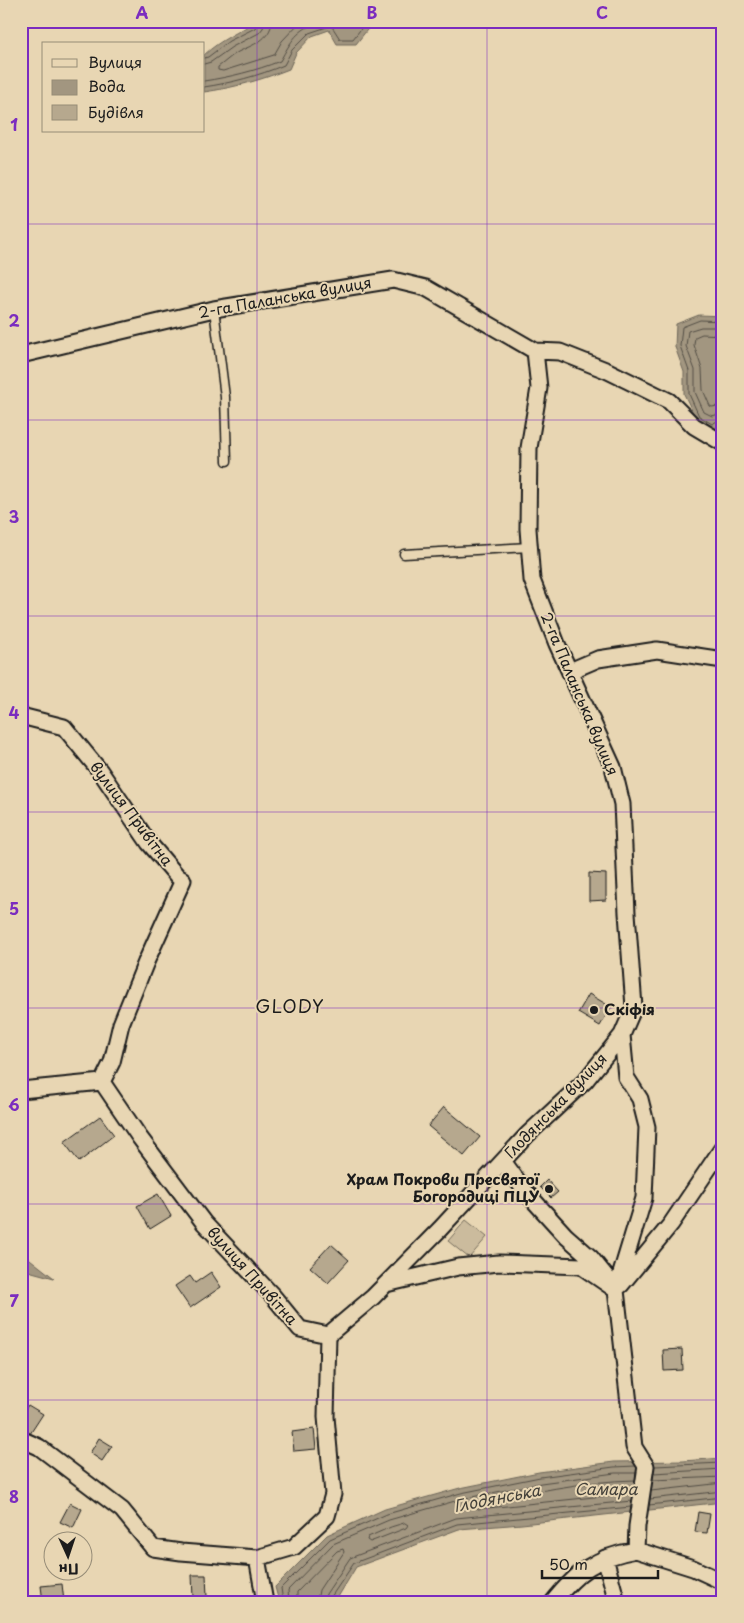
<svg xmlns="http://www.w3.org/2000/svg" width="744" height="1623" font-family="'Playpen Sans',sans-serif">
  <rect width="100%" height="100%" fill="#e8d6b3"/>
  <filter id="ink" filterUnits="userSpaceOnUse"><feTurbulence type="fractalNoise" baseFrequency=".02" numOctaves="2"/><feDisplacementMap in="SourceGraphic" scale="10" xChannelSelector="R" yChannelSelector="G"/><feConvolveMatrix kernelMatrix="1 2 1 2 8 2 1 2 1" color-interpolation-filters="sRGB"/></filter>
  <g filter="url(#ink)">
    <path fill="#cbbb9d" stroke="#746c5c" d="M466,1220l21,17 -18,21 -21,-17z"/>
    <path fill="#a29680" stroke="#6c6558" d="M256,21h118l-18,23h-19l-8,-14 -17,6 -16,17 -7,16c-28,11 -56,19 -85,23v-37c17,-16 34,-22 52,-34z
      M699,315l24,1v106l-10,9 -17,-12 -12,-25v-22l-9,-25 1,-23z
      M21,1252l33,26 -33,-9z
      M723,1458v44l-201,22 -63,5 -103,38 -21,35h-56l-4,-15 52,-52 58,-26 75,-21 79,-16 75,-10 69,-1z"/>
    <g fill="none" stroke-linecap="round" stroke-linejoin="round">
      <path stroke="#524d44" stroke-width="1" d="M272,21c-1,19 -20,24 -34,31 -7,4 -13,10 -20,15v3l5,1 51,-16 8,-14 19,-20
        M204,58l4,-1 21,-16 26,-13 3,-7
        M204,64l7,-2 21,-15 27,-14 4,-5 2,-7
        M204,81c26,-4 51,-10 76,-20 12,-21 16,-31 41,-40
        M204,87c27,-4 54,-11 80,-22l8,-15 17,-17 21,-7 3,2 7,11h13l14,-18
        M723,321l-23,-1 -18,7 -2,19 9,25v23l10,22 13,8 7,-4 4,-1
        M723,327h-22l-13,4 -2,15 9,24v22l9,20 8,4 11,-3
        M723,335l-21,-1 -7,3 -1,8 8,24 1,21 7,16 2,1 11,-2
        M655,1466l68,-3
        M654,1473l69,-4
        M653,1480l70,-3
        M651,1491l72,-8
        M633,1493l-155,16 -2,-3 2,-2c51,-11 104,-23 157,-24
        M650,1499l73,-8
        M649,1505l74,-8
        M405,1523l3,2 -2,3 -36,14 -3,-2 1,-3 23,-10z
        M283,1602l-2,-14 49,-49 57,-25 74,-21 79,-16 74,-10 22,-1
        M289,1602l-1,-12 45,-46 56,-24 73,-21 79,-16 74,-10h21
        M297,1602v-10l40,-41 6,-2 1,3 -25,38 -2,12
        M324,1602l2,-8 24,-36 106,-40 176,-17
        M330,1602l1,-5 23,-34 103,-39 174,-17"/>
    </g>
    <path fill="#b6a88e" stroke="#1c1c1c" d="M589,873l17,1v26l-17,1z
      M589,994l22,13 -11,19 -22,-13z
      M444,1107l36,30 -16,19 -36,-30z
      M100,1116l14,19 -35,27 -15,-20z
      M547,1180l11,12 -7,6 -11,-11z
      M158,1194l13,22 -21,13 -13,-23z
      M331,1244l18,16 -21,23 -18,-16z
      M211,1272l10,15 -31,21 -15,-22 15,-10 5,7z
      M682,1349l1,21 -19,1 -1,-21z
      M28,1405l15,9 -15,23 -7,-4v-18z
      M314,1429l2,20 -22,2 -2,-19z
      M99,1438l13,8 -10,15 -12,-8z
      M70,1503l12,6 -9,19 -13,-6z
      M698,1512l12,2 -3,19 -12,-1z
      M192,1575h14l1,22 -14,1z
      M62,1584l2,18h-21l-2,-16z"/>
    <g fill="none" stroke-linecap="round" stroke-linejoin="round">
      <defs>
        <path id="lane" d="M214,309l11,88 2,64
          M404,554l126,-7"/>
        <path id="street" d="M21,355l193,-46 179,-29 33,8 109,63 25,1 48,19 61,30 25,25 27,16
          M570,671l28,-12 59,-9 66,10
          M21,716l43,11 36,44 49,72 29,34 5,3 -37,82 -25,62 -9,38 -10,20
          M102,1082l38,56 64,85 69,73 27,33 28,6
          M21,1090l81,-8
          M503,1161l22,30 41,45 25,22 17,21
          M386,1284l72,-17 41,-4 82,3 35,24
          M621,1285l50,-61 52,-77
          M328,1335l45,-38 67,-68 87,-94 58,-54 37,-46 12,-28 -7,-94 -5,-109 -9,-37 -56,-123 -25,-64 -4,-51 1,-81 10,-60 -4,-37
          M21,1439l18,8 83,63 31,38 28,4 76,6 37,-11 33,-31 6,-22 -7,-77 2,-82
          M636,1550l57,18 30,14
          M257,1558l8,44
          M605,1558l12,44
          M553,1602c25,-31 43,-45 83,-52l1,-24 9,-60 -12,-19 -18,-157 28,-92 3,-71 -7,-28 -14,-22 -4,-42"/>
      </defs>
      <use href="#lane" stroke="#1c1c1c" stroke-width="11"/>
      <use href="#street" stroke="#1c1c1c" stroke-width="19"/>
      <use href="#lane" stroke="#e8d6b3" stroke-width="8"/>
      <use href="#street" stroke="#e8d6b3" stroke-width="15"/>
    </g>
  </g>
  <path fill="none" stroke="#7b2cbf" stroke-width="1" stroke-opacity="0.55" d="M257,21v1581M487,21v1581M21,224h702M21,420h702M21,616h702M21,812h702M21,1008h702M21,1204h702M21,1400h702"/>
  <g fill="#1c1c1c" stroke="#e8d6b3" stroke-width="2">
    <circle cx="594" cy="1010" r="5"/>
    <circle cx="549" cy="1189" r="5"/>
  </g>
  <g text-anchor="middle" stroke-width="4" stroke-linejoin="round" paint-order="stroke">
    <g font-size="15" fill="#1c1c1c" stroke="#e8d6b3">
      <text transform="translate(285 298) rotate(-10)" y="5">2-га Паланська вулиця</text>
      <text transform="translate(579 694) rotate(67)" y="5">2-га Паланська вулиця</text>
      <text transform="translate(131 814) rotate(53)" y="5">вулиця Привітна</text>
      <text transform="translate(556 1106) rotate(-46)" y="5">Глодянська вулиця</text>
      <text transform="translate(252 1276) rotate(48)" y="5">вулиця Привітна</text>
    </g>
    <g font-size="15" font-weight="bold" fill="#1c1c1c" stroke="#e8d6b3" text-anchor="start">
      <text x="604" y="1015">Скіфія</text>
      <text x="539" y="1185" text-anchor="end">Храм Покрови Пресвятої<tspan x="539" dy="17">Богородиці ПЦУ</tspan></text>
    </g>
    <g font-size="16" font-style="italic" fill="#44413a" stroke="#e8d6b3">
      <text x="606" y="1495">Самара</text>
      <text transform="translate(497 1498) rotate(-11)" y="6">Глодянська</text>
    </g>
    <g font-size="18" letter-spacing="1" fill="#1c1c1c" stroke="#e8d6b3">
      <text x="290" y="1013">GLODY</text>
    </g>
  </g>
  <rect width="744" height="1623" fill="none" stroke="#e8d6b3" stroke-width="55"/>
  <rect x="42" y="42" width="162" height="90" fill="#e8d6b3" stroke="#968c77"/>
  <rect x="52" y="59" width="25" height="8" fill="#e8d6b3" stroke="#968c77"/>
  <text x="88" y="68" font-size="15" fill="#1c1c1c">Вулиця</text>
  <rect x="52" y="80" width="25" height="15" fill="#a29680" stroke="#968c77"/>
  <text x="88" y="92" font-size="15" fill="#1c1c1c">Вода</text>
  <rect x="52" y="105" width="25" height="15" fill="#b6a88e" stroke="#968c77"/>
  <text x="88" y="118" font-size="15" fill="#1c1c1c">Будівля</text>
  <g transform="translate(68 1556) rotate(177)"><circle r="24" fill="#e8d6b3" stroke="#968c77"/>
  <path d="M0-4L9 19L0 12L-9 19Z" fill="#1c1c1c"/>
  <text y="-8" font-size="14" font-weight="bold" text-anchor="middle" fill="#1c1c1c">Пн</text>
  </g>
  <path d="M542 1570v8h116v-8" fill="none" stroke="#1c1c1c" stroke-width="2.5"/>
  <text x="549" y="1570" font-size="15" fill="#1c1c1c" stroke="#e8d6b3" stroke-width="4" paint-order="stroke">50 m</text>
  <rect x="28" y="28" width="688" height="1568" fill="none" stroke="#7b2cbf" stroke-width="2"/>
  <g font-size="16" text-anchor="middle" font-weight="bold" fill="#7b2cbf">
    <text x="142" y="19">A</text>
    <text x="372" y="19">B</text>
    <text x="602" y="19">C</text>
    <text x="14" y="131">1</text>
    <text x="14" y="327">2</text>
    <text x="14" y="523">3</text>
    <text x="14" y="719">4</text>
    <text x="14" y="915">5</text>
    <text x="14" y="1111">6</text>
    <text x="14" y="1307">7</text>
    <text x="14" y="1503">8</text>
  </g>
</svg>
